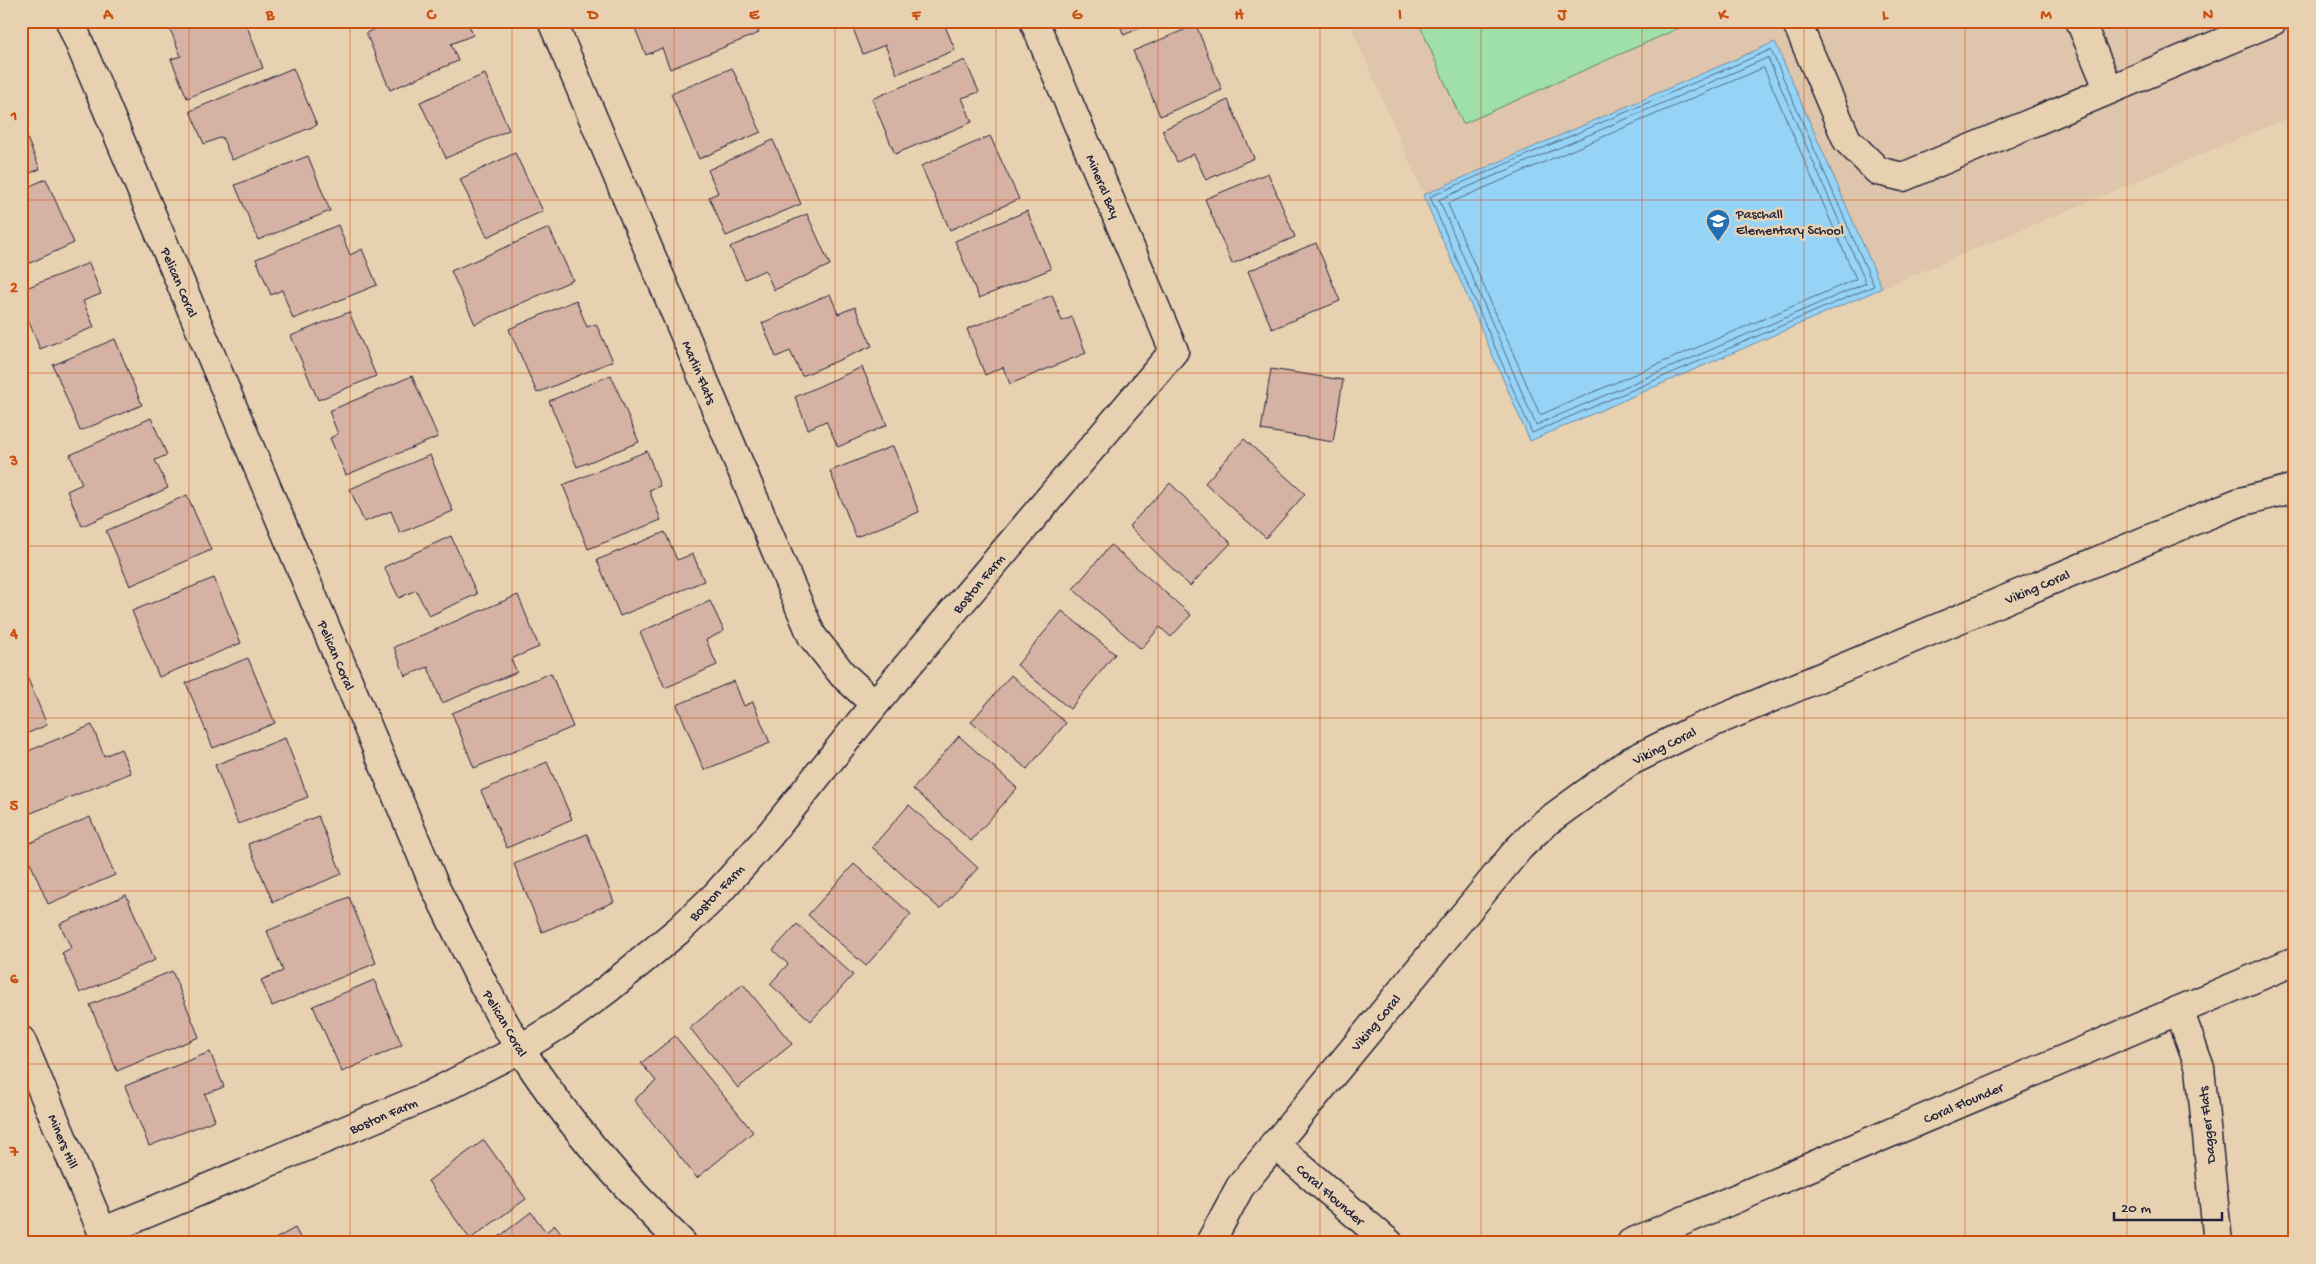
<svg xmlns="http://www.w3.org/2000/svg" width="2316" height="1264" font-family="'Gochi Hand',sans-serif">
  <rect width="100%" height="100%" fill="#e7d1b0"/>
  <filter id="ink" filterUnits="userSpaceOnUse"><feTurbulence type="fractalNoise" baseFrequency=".02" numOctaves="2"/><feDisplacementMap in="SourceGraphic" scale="10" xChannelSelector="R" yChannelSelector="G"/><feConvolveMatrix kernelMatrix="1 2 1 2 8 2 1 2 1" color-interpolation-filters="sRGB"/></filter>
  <g filter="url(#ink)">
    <path fill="#dec5ab" d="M1349,21h946v94l-413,173 -352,153z"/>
    <path fill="#9fdfa8" stroke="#608072" d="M1418,21h277l-232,103z"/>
    <path fill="#96d4f7" stroke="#688dac" d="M1775,42l107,246 -352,153 -107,-246z"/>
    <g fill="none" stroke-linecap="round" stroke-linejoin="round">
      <path stroke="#506986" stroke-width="1" d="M1771,50l103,236 -342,147 -102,-236z
        M1768,58l98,225 -330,142 -97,-225z
        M1764,68l92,211 -316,136 -92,-211z"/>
    </g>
    <path fill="#d6b2a5" stroke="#22223b" d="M191,21h54l18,47 -76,30 -16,-39 10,-3 -11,-27z
      M394,21h73l6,14 -22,9 7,17 -68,29 -24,-57z
      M632,21h122l5,12 -89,36 -8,-21 -16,7z
      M850,21h93l12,29 -58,24 -12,-29 -22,9z
      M1118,21h37l-31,14z
      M1196,25l26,65 -62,26 -27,-65z
      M965,60l14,32 -17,6 10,24 -77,32 -23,-55z
      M293,68l24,57 -85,35 -10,-23 -18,7 -14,-33z
      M732,68l29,64 -62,27 -28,-65z
      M485,74l24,56 -63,28 -26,-56z
      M1228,100l26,58 -48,22 -12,-26 -17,8 -15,-32z
      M21,124l19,45 -19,8z
      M990,136l29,63 -69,31 -29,-64z
      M773,140l28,64 -75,32 -17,-39 9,-4 -10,-23z
      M515,153l28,58 -56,26 -27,-58z
      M308,156l22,55 -72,29 -23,-55z
      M1268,173l27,64 -63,27 -27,-65z
      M46,179l28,64 -53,24v-77z
      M1027,211l24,58 -72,29 -24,-57z
      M807,214l23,51 -56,25 -9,-20 -20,9 -15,-32z
      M338,225l12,30 12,-6 15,36 -84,34 -11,-29 -11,5 -15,-36z
      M549,228l24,52 -98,44 -24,-53z
      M1316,243l24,58 -68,28 -24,-58z
      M89,263l12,31 -18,7 11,26 -54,22 -19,-47v-12z
      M830,294l8,20 17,-7 17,39 -70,30 -12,-25 -14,6 -14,-34z
      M1052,295l10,26 10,-4 14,36 -76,31 -7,-17 -18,8 -18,-46z
      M576,300l11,27 9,-3 17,37 -76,32 -28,-64z
      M349,312l27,64 -58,24 -27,-64z
      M115,339l27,66 -62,26 -27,-66z
      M862,367l25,58 -49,22 -12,-26 -18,8 -13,-32z
      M1271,369l72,11 -10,62 -72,-12z
      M611,375l28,67 -62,25 -28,-66z
      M412,376l26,61 -92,38 -16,-37 8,-4 -9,-23z
      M151,418l16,37 -12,5 13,28 -86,38 -15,-35 15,-7 -12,-29z
      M1244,439l61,55 -39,44 -61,-55z
      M893,446l26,66 -63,25 -26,-66z
      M647,451l13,35 -11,4 12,30 -73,29 -25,-64z
      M430,455l23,56 -53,22 -9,-22 -27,11 -14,-33z
      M1170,483l61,60 -41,43 -61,-60z
      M187,495l24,55 -81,36 -24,-55z
      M665,532l12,28 16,-6 11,27 -84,35 -23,-56z
      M451,536l26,58 -48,22 -13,-26 -17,8 -15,-31z
      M1111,545l80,70 -20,22 -11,-10 -19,22 -68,-60z
      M214,578l27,65 -82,34 -27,-66z
      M518,595l21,52 -28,12 6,13 -75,31 -14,-36 -23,9 -11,-29z
      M710,601l14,30 -18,9 11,25 -52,23 -25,-56z
      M1062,611l53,43 -45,55 -53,-44z
      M248,658l27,65 -62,25 -27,-65z
      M21,662l26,63 -26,11z
      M551,673l22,54 -99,41 -22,-55z
      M1011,675l55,48 -39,46 -56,-47z
      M734,681l10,25 9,-4 17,41 -66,27 -27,-65z
      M92,725l12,31 17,-7 10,24 -110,44v-63z
      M959,736l58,52 -46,53 -58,-52z
      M285,738l23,59 -70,27 -23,-59z
      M547,762l25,57 -65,29 -26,-57z
      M909,805l69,63 -38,41 -68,-62z
      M318,816l24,58 -69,28 -25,-58z
      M90,817l25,58 -67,29 -25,-58z
      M587,834l27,68 -72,30 -28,-68z
      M854,864l57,50 -45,52 -58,-51z
      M126,895l29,65 -75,33 -18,-40 9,-5 -11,-24z
      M349,897l27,66 -104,43 -11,-26 22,-9 -16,-40z
      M797,924l56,51 -42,46 -41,-37 18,-20 -15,-14z
      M172,971l27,66 -82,34 -27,-66z
      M374,980l28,65 -60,27 -29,-66z
      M743,984l49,60 -54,44 -48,-60z
      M675,1036l78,96 -56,46 -63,-78 22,-19 -15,-18z
      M210,1052l14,35 -19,7 10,26 -66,26 -24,-60z
      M484,1140l42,59 -56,40 -42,-58z
      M531,1212l15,20 9,-7 14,18h-78z
      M295,1228l8,15h-35z"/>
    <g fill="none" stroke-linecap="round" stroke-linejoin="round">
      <defs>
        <path id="minor" d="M70,21l366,868c27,54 52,110 85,161 45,70 101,135 161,193
          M552,21l260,615 31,39 32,29
          M1796,21l51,119 31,31 25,6 370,-156
          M2080,21l29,69
          M2179,1010l21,58 18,175
          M21,1040l86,203
          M1274,1144l115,99
          M102,1232l328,-137 90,-46 45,-28 44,-33 70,-58 36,-34 53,-59 107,-133 299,-353 -140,-330
          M1210,1243l30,-56 279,-339 26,-25 84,-61 61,-30 500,-210 50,-20 55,-14
          M1631,1243l664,-282"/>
      </defs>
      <use href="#minor" stroke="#22223b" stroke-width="31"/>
      <use href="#minor" stroke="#e7d1b0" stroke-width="28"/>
    </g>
  </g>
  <path fill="none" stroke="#ca5113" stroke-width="1" stroke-opacity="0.55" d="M189,21v1222M350,21v1222M512,21v1222M674,21v1222M835,21v1222M996,21v1222M1158,21v1222M1320,21v1222M1481,21v1222M1642,21v1222M1804,21v1222M1965,21v1222M2127,21v1222M21,200h2274M21,373h2274M21,546h2274M21,718h2274M21,891h2274M21,1064h2274"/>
  <defs>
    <symbol id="school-pin" viewBox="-11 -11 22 30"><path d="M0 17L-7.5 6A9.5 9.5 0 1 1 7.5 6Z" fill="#1f6fb2" stroke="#e7d1b0"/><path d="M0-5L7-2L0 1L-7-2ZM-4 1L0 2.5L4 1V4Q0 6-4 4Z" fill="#fff"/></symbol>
  </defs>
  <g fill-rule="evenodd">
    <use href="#school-pin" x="1704" y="207" width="28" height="38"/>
  </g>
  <g text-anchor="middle" stroke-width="5" stroke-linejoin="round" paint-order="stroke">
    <g font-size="14" fill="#22223b" stroke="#e7d1b0">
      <text transform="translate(1104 186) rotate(67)" y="5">Mineral Bay</text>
      <text transform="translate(180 282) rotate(67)" y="5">Pelican Coral</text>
      <text transform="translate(700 372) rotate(67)" y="5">Marlin Flats</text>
      <text transform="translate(978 583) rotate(-50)" y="5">Boston Farm</text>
      <text transform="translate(2037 586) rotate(-23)" y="5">Viking Coral</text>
      <text transform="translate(337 655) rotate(67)" y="5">Pelican Coral</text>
      <text transform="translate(1664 745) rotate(-26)" y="5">Viking Coral</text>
      <text transform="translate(716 892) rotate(-46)" y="5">Boston Farm</text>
      <text transform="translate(1375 1022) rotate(-50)" y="5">Viking Coral</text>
      <text transform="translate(506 1023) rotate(60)" y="5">Pelican Coral</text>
      <text transform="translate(1963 1102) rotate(-23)" y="5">Coral Flounder</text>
      <text transform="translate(383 1115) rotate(-23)" y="5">Boston Farm</text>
      <text transform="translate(2206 1125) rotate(-96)" y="5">Dagger Flats</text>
      <text transform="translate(64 1141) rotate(67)" y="5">Miners Hill</text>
      <text transform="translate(1331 1194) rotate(41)" y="5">Coral Flounder</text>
    </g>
    <g font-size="14" fill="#22223b" stroke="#e7d1b0" text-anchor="start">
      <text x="1736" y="218">Paschall<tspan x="1736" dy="16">Elementary School</tspan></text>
    </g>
  </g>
  <rect width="2316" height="1264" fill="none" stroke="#e7d1b0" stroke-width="55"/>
  <path d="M2114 1212v8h108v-8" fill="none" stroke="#22223b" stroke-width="2.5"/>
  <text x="2121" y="1212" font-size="15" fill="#22223b" stroke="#e7d1b0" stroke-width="4" paint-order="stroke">20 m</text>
  <rect x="28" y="28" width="2260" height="1208" fill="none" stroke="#ca5113" stroke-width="2"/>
  <g font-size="16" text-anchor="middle" font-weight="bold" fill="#ca5113">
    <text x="108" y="19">A</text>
    <text x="270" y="19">B</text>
    <text x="431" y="19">C</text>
    <text x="593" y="19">D</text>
    <text x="754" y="19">E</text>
    <text x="916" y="19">F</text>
    <text x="1077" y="19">G</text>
    <text x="1239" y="19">H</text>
    <text x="1400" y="19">I</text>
    <text x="1562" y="19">J</text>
    <text x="1723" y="19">K</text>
    <text x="1885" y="19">L</text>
    <text x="2046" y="19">M</text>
    <text x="2208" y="19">N</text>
    <text x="14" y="120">1</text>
    <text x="14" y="292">2</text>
    <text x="14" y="465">3</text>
    <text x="14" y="638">4</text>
    <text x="14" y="810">5</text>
    <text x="14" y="983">6</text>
    <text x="14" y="1156">7</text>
  </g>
</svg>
